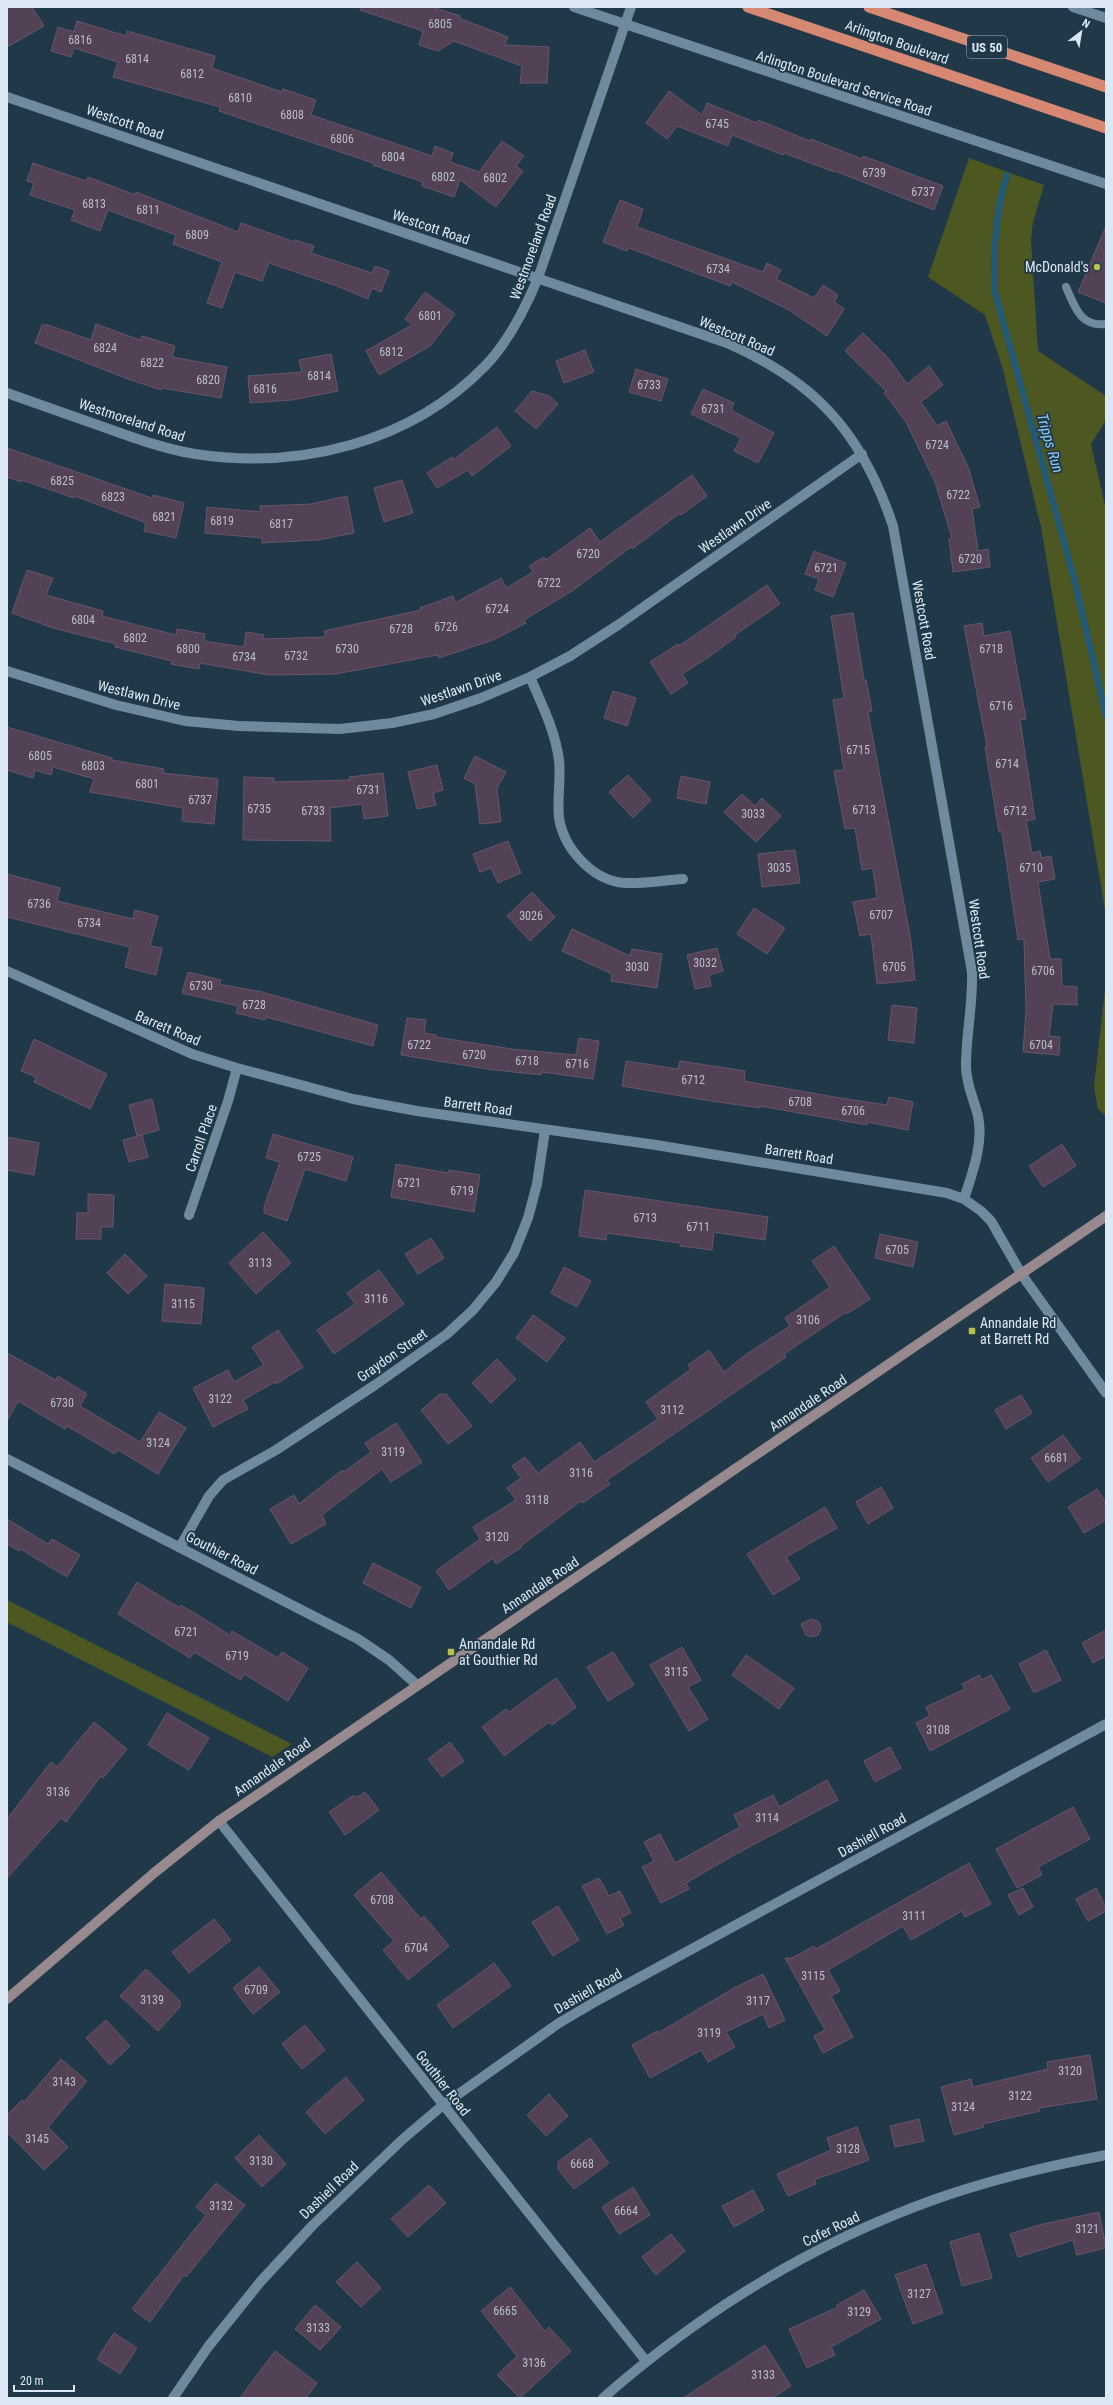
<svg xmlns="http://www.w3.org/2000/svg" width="1113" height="2405" font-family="'Roboto Condensed',sans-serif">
  <rect width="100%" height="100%" fill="#213849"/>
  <path fill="#4d5721" d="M969,158l75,27 -11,37 -2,18 7,111 68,45v24l-15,24 15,66v406l-65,-389 -39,-161 -17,-51 -57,-38z
    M1106,981v135l-8,-7 -4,-22z
    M7,1600l285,144 -20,13 -265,-135z"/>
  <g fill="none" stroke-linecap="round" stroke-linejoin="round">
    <path stroke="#20597b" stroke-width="6" d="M1007,175c-12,38 -13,75 -13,114l81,293 31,134"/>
  </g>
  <path fill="#534156" stroke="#67556b" d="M7,7h25l12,19 -37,21z
    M360,7h72l28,9 -1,2 49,19 -3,8 44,2 -2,36h-27l2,-17 -68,-25 -16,10 -19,-6 4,-13 -3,-2 -60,-20z
    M77,21l49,15 1,-5 88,25 -3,12 70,24 1,-3 33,11 -5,15 121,41 3,-10 18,7 -3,9 29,10 23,-31 22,15 -8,10 7,5 -27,36 -36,-27 -6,17 -32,-11 1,-4 -50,-17v-2l-154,-52 1,-4 -107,-30 5,-15 -44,-14 -3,9 -20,-6 7,-24 16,5z
    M669,91l33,24 5,-12 50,20 1,-3 52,21 1,-2 51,20 1,-3 80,30 -9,24 -99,-39 -1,1 -50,-19 -1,2 -51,-20 -4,11 -51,-20 -10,13 -21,-16z
    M33,163l53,18 2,-4 47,18 1,-3 102,40 3,-9 54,19v-2l19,6 -3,7 61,20 3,-7 14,5 -8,21 -9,-4 -4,11 -31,-13 -68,-23 -7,18 -27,-9 -13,36 -15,-5 15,-41 -49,-18 3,-9 -68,-25 -8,21 -29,-11 4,-10 -45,-15 4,-12 -7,-2z
    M620,200l23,9 -6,18 126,45 4,-9 14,7 -5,9 38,19 9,-13 15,10 -4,7 10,7 -17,27 -38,-26 -57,-28 -2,4 -101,-38 -2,3 -24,-9z
    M1106,226v77l-28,-11z
    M425,292l30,22 -25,32 -51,29 -13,-24 46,-26 -7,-6z
    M96,324l44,16 2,-4 33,10 -3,11 55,10 -6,31 -59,-10 -1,2 -33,-11 -93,-36 7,-18h6l43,15z
    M863,333l26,26 18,25 22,-18 14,19 -22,17 16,24 9,-5 22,46 12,40 -8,2 6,42 10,-2 2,18 -37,5 -4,-33 3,-1 -17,-56 -29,-60 -22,-29 2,-2 -41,-40z
    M585,350l9,22 -30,11 -8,-22z
    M331,354l7,37 -46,9 -42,3 -2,-27 54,-4 -3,-12z
    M636,369l32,10 -7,22 -32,-9z
    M703,389l31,14 -3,7 43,23 -16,30 -24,-12 7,-13 -50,-24z
    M532,391l17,5 9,8 -22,25 -21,-18z
    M497,427l14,19 -39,30 -4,-6 -31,18 -10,-15 25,-16 1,3z
    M7,448l145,50 1,-3 31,8 -8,35 -32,-7 2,-8 -71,-27 -1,2 -52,-18 -1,2 -14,-5z
    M692,475l15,21 -26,19 -1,-2 -48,36 -1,-2 -59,44 -48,29 2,3 -33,17 -54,18 -2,-3 -101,19 -67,1 -69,-12 -1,6 -28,-5 1,-3 -57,-14 1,-3 -63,-16 -41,-15 15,-43 26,8 -7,17 57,16 -1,5 74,19 1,-6 28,5 -1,7 40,6 2,-15 18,3 -1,4 63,-2 -2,-6 97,-21 -1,-2 33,-12 2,7 46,-25 5,10 27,-16 -4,-6 15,-9 2,3 44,-32 10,14z
    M402,480l11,33 -29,9 -10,-34z
    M347,496l7,37 -36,7 -56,3v-5l-57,-5 2,-26 54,5 -1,-6 51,-2z
    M814,551l32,12 -13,34 -18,-7 4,-11 -14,-5z
    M767,585l13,19 -45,31 1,2 -27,20 -27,17 6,9 -17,11 -21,-32 28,-18 1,2z
    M853,613l11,67h2l6,31 -4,1 43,229 4,39 -38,4 -6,-50 -11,2 -7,-34 24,-4 -4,-30 -11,2 -7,-42 -10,1 -11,-58 10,-1 -11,-70 11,-2 -13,-82z
    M982,623l2,13 26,-5 16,88 -6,1 15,99 -9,2 6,32 8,-2 1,7 10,-2 4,23 -17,3 12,77h11l1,27 15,1v18l-24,-1 -4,32 11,1 -1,18 -36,-3 3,-42 -2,-71 -6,1 -16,-108h-3l-14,-85 2,-1 -23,-120z
    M613,691l23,7 -9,28 -23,-8z
    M7,727l105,31v2l52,9 -1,4 55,6 -4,45 -32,-3 1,-13 -93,-16 4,-13 -41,-12 -2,8 -16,-5 -2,8 -26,-8z
    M475,756l31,16 -9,16 4,34 -21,2 -5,-40 -11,-6z
    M437,765l6,25 -10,3 3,12 -19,4 -9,-37z
    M383,773l5,43 -24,3 -2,-15 -32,4 1,33 -88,-1 1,-63 30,1v4l76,-2 -1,-3z
    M628,775l23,25 -18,18 -24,-26z
    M681,776l29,6 -4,22 -29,-6z
    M742,794l13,12 7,-8 19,18 -25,26 -32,-30z
    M508,841l13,32 -23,10 -7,-15 -11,4 -7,-18z
    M795,850l5,33 -38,4 -4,-33z
    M7,874l53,14 -3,13 76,18 2,-9 23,6 -8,30 12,2 -6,27 -31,-8 5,-20 -123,-30z
    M532,892l23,25 -25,24 -23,-25z
    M754,908l31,20 -18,26 -30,-20z
    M572,929l58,27 2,-7 30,5 -5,34 -46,-7 1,-7 -50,-23z
    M717,948l6,23 -14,4 2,11 -16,3 -8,-34z
    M188,972l33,8 -2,4 43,8 116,33 -5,21 -107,-29 -1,3 -29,-7 2,-7 -56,-13z
    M892,1005l25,3 -3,35 -26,-3z
    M407,1018l19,2 -2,13 12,2v2l76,12 64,6 3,-17 20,3 -6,38 -51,-7 -1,3 -54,-6 -86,-14z
    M34,1039l73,35 -17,35 -56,-27 2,-5 -15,-6z
    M626,1061l52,8 2,-8 65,10 -1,10 96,17 47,7 2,-8 24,5 -5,28 -41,-8v3l-107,-19v2l-55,-8 -83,-14z
    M152,1099l7,31 -22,6 -8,-31z
    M273,1134l80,23 -7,24 -41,-12 -18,52 -23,-8v-6l16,-45 -14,-4z
    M142,1135l6,22 -19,5 -6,-22z
    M7,1137l32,6 -5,32 -27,-5z
    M1062,1144l14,22 -33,21 -14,-21z
    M396,1164l52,9 1,-3 31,5 -6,37 -83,-15z
    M585,1190l183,27 -3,23 -51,-8 -2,18 -32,-4v-3l-73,-10 -1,7 -27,-4z
    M88,1194l26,1 -1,32h-12v12h-25l1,-26h11z
    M263,1232l28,31 -35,31 -27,-31z
    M880,1234l38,8 -5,25 -38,-9z
    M431,1238l13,20 -26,16 -13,-20z
    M834,1246l36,53 -23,15 -1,-2 -62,42 2,3 -179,123 3,4 -27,19 -2,-2 -60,45 1,1 -26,17 -3,-6 -44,32 -13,-19 44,-32 -7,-12 43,-27 -9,-12 14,-10 -9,-12 13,-9 13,16 42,-31 14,20 64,-43 -12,-17 45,-33 -3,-4 21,-15 15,22 24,-19 42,-27 -5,-8 45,-31 -18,-26z
    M125,1254l22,22 -19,18 -21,-21z
    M564,1267l27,14 -14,26 -26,-14z
    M379,1270l25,34 -70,50 -17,-24 38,-26 -8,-11z
    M165,1284l39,4 -3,36 -39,-3z
    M533,1315l32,23 -18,24 -31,-24z
    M278,1330l25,37 -27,17 -1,-2 -32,18 5,9 -35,18 -20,-39 35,-18 6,12 30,-17 -12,-18z
    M7,1353l49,27 2,-4 29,18 -7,12 60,36 19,-30 27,16 -28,46 -40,-24 -3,4 -48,-28 -2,3 -47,-28 -11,20z
    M497,1359l19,20 -25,24 -19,-20z
    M440,1394h6l26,32 -24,18 -27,-34z
    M1021,1395l11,18 -26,16 -11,-19z
    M396,1423l26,39 -31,20 -9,-13 -60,46 4,9 -35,20 -21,-35 24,-14 5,9 43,-34 2,2 27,-20 -6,-9z
    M1063,1435l18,24 -33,23 -17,-24z
    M881,1487l12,21 -25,16 -12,-22z
    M1097,1489l9,14v17l-22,13 -16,-26z
    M825,1507l12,21 -51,29 14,22 -27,16 -26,-41z
    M7,1519l41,25 4,-5 28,16 -13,22 -47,-28 -1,2 -12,-7z
    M373,1563l48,24 -10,21 -48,-25z
    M137,1582l43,26 1,-3 49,30 2,-4 46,27 4,-6 26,16 -20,33 -44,-27 -3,6 -47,-28 -4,6 -72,-44z
    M811,1619l8,3 2,7 -3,6 -7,2 -5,-2 -5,-11z
    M1106,1630v26l-13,7 -11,-20z
    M682,1647l19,33 -13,7 20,32 -19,12 -39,-66z
    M1046,1650l15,30 -27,13 -15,-29z
    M613,1652l21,33 -26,16 -21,-34z
    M746,1655l48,33 -15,21 -47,-34z
    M979,1675l3,5 9,-5 19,34 -80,42 -14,-28 14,-7 -4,-9 39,-18 -3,-5z
    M556,1678l20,29 -24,18 -3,-3 -45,34 -22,-29 24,-18 3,3z
    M167,1713l42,25 -20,32 -41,-25z
    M94,1722l33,27 -24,29 -2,-2 -35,46 -5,-4 -54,60v-59l44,-57 6,5z
    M450,1742l14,19 -22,16 -14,-18z
    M890,1747l11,21 -26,14 -11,-21z
    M827,1780l11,20 -102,54 -50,29 3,6 -28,14 -19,-36 12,-6 -10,-19 16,-8 15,29 65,-36 -6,-12 39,-20 6,12z
    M365,1792l14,18 -34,25 -16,-23 25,-17 2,3z
    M1073,1807l17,32 -52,28 4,8 -25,13 -21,-39z
    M969,1863l22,41 -26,13 -3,-6 -51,29 -8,-14 -75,44 12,21 -9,5 22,41 -30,16 -9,-17 11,-6 -40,-72h7l22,-12 2,3z
    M381,1872l40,47 3,-3 25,30 -41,34 -25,-30 11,-9 -40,-46z
    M599,1878l10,18 11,-5 11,22 -11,5 4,7 -17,9 -25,-48z
    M1023,1888l10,19 -14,8 -11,-20z
    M1096,1888l10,19v4l-18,10 -12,-22z
    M558,1906l21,34 -26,16 -21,-34z
    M214,1919l17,21 -42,33 -17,-21z
    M494,1963l17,23 -58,42 -16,-23z
    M259,1967l21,25 -27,22 -20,-26z
    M146,1969l34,32v6l-22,24 -38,-35z
    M763,1974l22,46 -16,8 -6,-14 -37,18 9,15 -27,15 -7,-12 -51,28 -18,-33 25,-14 1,2 76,-45z
    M106,2020l24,26 -20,19 -24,-27z
    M305,2025l20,25 -23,19 -20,-25z
    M1090,2055l7,44 -58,9 1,3 -57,13 1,3 -30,8 -13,-48 30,-8 2,8 75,-18 -1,-7z
    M61,2059l26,22 -39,46 20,20 -24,23 -37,-38v-17l15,-15 2,2z
    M346,2077l18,23 -39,34 -19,-22z
    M549,2094l19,22 -22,20 -19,-21z
    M919,2119l5,22 -29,6 -5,-21z
    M857,2127l12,33 -55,20 2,4 -28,12 -11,-22 54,-24 -4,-12z
    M259,2135l27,29 -24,23 -27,-29z
    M590,2138l19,25 -35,26 -16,-20v-7z
    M216,2183l29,22 -59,72 -2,-2 -34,47 -18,-13 74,-94 -10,-8z
    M429,2185l17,18 -38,34 -17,-18z
    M633,2187l17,28 -31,19 -17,-27z
    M753,2190l11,20 -30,17 -12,-21z
    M1099,2212l7,36 -29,7 -4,-15 -55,17 -8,-23 29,-9z
    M979,2233l13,45 -30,8 -12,-44z
    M671,2234l14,17 -29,24 -14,-18z
    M357,2262l24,26 -20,19 -25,-25z
    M926,2264l17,49 -30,11 -18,-49z
    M510,2287l35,44 4,-4 22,24 -51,47 -23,-23 20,-19 -36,-45z
    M864,2290l17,29 -50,28 4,8 -28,13 -18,-39 49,-22 -1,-2z
    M315,2305l26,22 -21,23 -25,-21z
    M114,2333l23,15 -17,26 -23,-15z
    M765,2345l26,41 -19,12h-89z
    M275,2351l42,32 -11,15h-66z"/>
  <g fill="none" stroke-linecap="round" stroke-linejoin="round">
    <path stroke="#70899d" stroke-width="8" d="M1066,287c9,20 14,40 40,37"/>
    <path stroke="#70899d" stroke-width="10" d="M574,7l532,177
      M1073,7l33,11
      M7,97l720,246c89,39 135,90 166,183l79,446c1,32 -6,63 -6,94 0,19 8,33 12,50 6,27 -6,58 -14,83
      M7,393c34,12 68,24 102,36 28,10 56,20 86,25 104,16 216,-11 291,-89 23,-24 39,-56 52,-87l93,-271
      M7,671l109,34 69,16 54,5 101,3 52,-6 42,-9 47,-16 49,-21 40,-21 48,-31 244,-171
      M530,677c12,28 25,53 29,83 2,19 -2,39 0,58 5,31 34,63 66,65 19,1 39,-3 58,-4
      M7,971l185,83 45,14 116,31 64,12 239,34 291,48 17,6 17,12 10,10 31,54 84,118
      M189,1215l39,-114 9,-33
      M7,1459l351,180 31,21 28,25
      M180,1547l29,-51 14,-16 53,-30 99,-65 72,-51 26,-24 23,-28 18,-29 14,-35 9,-34 8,-54
      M219,1821l427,540
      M173,2398l35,-51 53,-66 52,-56 90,-86 40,-34 116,-82 39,-23 508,-276
      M603,2398c97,-85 208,-154 330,-198 56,-20 115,-34 173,-45"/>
    <path stroke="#97898d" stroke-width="10" d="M7,1999l147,-126 65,-52 887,-605"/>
    <path stroke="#d78872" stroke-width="11" d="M748,7l358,121
      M869,7l237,80"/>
  </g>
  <g fill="#b7c148" stroke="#213849" stroke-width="1.5">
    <circle cx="1097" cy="267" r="4"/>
    <rect x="968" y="1327" width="8" height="8" rx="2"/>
    <rect x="447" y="1648" width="8" height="8" rx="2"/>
  </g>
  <g text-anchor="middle" stroke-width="3.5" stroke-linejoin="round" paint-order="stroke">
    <g font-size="12" fill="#babfcc">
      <text x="440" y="28">6805</text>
      <text x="80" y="44">6816</text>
      <text x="137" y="63">6814</text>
      <text x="192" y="78">6812</text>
      <text x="240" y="102">6810</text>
      <text x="292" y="119">6808</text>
      <text x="717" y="128">6745</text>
      <text x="342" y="143">6806</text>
      <text x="393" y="161">6804</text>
      <text x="874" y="177">6739</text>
      <text x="443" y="181">6802</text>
      <text x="495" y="182">6802</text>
      <text x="923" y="196">6737</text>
      <text x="94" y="208">6813</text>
      <text x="148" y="214">6811</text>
      <text x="197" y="239">6809</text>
      <text x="718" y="273">6734</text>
      <text x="430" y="320">6801</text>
      <text x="105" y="352">6824</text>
      <text x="391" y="356">6812</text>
      <text x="152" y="367">6822</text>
      <text x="319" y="380">6814</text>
      <text x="208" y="384">6820</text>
      <text x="649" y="389">6733</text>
      <text x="265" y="393">6816</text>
      <text x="713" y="413">6731</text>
      <text x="937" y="449">6724</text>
      <text x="62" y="485">6825</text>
      <text x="958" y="499">6722</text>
      <text x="113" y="501">6823</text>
      <text x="164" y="521">6821</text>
      <text x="222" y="525">6819</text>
      <text x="281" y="528">6817</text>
      <text x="588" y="558">6720</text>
      <text x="970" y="563">6720</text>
      <text x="826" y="572">6721</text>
      <text x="549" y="587">6722</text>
      <text x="497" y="613">6724</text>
      <text x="83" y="624">6804</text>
      <text x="446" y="631">6726</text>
      <text x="401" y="633">6728</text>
      <text x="135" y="642">6802</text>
      <text x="188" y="653">6800</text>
      <text x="347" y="653">6730</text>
      <text x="991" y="653">6718</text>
      <text x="296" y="660">6732</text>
      <text x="244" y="661">6734</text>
      <text x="1001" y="710">6716</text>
      <text x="858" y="754">6715</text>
      <text x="40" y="760">6805</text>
      <text x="1007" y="768">6714</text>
      <text x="93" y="770">6803</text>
      <text x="147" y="788">6801</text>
      <text x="368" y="794">6731</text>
      <text x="200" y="804">6737</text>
      <text x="259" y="813">6735</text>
      <text x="864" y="814">6713</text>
      <text x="313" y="815">6733</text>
      <text x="1015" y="815">6712</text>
      <text x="753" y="818">3033</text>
      <text x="779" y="872">3035</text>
      <text x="1031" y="872">6710</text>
      <text x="39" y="908">6736</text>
      <text x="881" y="919">6707</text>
      <text x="531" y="920">3026</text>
      <text x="89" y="927">6734</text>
      <text x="705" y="967">3032</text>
      <text x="637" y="971">3030</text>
      <text x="894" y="971">6705</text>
      <text x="1043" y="975">6706</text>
      <text x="201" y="990">6730</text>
      <text x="254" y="1009">6728</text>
      <text x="419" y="1049">6722</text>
      <text x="1041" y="1049">6704</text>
      <text x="474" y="1059">6720</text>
      <text x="527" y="1065">6718</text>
      <text x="577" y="1068">6716</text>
      <text x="693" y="1084">6712</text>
      <text x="800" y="1106">6708</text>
      <text x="853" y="1115">6706</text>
      <text x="309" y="1161">6725</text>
      <text x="409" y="1187">6721</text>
      <text x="462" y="1195">6719</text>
      <text x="645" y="1222">6713</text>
      <text x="698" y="1231">6711</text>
      <text x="897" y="1254">6705</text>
      <text x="260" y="1267">3113</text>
      <text x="376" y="1303">3116</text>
      <text x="183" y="1308">3115</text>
      <text x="808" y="1324">3106</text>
      <text x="220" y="1403">3122</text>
      <text x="62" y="1407">6730</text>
      <text x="672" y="1414">3112</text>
      <text x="158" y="1447">3124</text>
      <text x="393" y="1456">3119</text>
      <text x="1056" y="1462">6681</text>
      <text x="581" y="1477">3116</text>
      <text x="537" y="1504">3118</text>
      <text x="497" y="1541">3120</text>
      <text x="186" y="1636">6721</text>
      <text x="237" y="1660">6719</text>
      <text x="676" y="1676">3115</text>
      <text x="938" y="1734">3108</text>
      <text x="58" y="1796">3136</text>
      <text x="767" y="1822">3114</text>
      <text x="382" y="1904">6708</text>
      <text x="914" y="1920">3111</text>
      <text x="416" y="1952">6704</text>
      <text x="813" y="1980">3115</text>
      <text x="256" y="1994">6709</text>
      <text x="152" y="2004">3139</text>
      <text x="758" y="2005">3117</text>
      <text x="709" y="2037">3119</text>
      <text x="1070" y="2075">3120</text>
      <text x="64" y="2086">3143</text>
      <text x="1020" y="2100">3122</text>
      <text x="963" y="2111">3124</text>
      <text x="37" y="2143">3145</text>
      <text x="848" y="2153">3128</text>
      <text x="261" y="2165">3130</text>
      <text x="582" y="2168">6668</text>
      <text x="221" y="2210">3132</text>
      <text x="626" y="2215">6664</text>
      <text x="1087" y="2233">3121</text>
      <text x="919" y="2298">3127</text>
      <text x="505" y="2315">6665</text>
      <text x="859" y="2316">3129</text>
      <text x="318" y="2332">3133</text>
      <text x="534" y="2367">3136</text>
      <text x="763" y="2379">3133</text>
    </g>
    <rect fill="#213849" stroke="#a4b4c1" stroke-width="1" x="967" y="36" width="40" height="22" rx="3"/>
    <g font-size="13" font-weight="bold" fill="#dce9f4">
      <text x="987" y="52">US 50</text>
    </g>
    <g font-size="14" fill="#dce9f4" stroke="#213849">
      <text transform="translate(897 42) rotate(19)" y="5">Arlington Boulevard</text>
      <text transform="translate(844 83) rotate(18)" y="5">Arlington Boulevard Service Road</text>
      <text transform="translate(125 122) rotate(19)" y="5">Westcott Road</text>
      <text transform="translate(431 227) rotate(19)" y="5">Westcott Road</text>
      <text transform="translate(533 247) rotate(-70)" y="5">Westmoreland Road</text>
      <text transform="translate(737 336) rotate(23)" y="5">Westcott Road</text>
      <text transform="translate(132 420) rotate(18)" y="5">Westmoreland Road</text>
      <text transform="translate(735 526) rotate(-35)" y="5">Westlawn Drive</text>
      <text transform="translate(924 620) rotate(80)" y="5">Westcott Road</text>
      <text transform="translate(461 688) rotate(-19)" y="5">Westlawn Drive</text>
      <text transform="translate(139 695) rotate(14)" y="5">Westlawn Drive</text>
      <text transform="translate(979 939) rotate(82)" y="5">Westcott Road</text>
      <text transform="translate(168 1028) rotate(23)" y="5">Barrett Road</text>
      <text transform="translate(478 1106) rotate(8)" y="5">Barrett Road</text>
      <text transform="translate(201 1138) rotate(-71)" y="5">Carroll Place</text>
      <text transform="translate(799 1154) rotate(9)" y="5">Barrett Road</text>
      <text transform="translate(392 1355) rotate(-35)" y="5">Graydon Street</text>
      <text transform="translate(808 1403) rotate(-34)" y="5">Annandale Road</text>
      <text transform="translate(222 1553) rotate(27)" y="5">Gouthier Road</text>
      <text transform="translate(540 1585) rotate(-34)" y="5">Annandale Road</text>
      <text transform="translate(272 1767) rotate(-35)" y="5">Annandale Road</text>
      <text transform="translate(872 1835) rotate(-29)" y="5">Dashiell Road</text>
      <text transform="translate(588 1991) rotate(-30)" y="5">Dashiell Road</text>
      <text transform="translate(443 2083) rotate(52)" y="5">Gouthier Road</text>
      <text transform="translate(329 2190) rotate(-44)" y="5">Dashiell Road</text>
      <text transform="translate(831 2229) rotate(-26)" y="5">Cofer Road</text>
    </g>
    <g font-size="14" fill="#dce9f4" stroke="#213849" text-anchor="start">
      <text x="1089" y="272" text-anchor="end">McDonald's</text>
      <text x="980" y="1328">Annandale Rd<tspan x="980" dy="16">at Barrett Rd</tspan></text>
      <text x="459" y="1649">Annandale Rd<tspan x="459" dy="16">at Gouthier Rd</tspan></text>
    </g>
    <g font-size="15" font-style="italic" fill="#8cccf6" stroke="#213849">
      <text transform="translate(1050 443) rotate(74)" y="5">Tripps Run</text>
    </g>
  </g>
  <rect width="1113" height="2405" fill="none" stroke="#dce9f4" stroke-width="16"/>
  <g transform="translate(1081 32) rotate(31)" stroke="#213849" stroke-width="3" paint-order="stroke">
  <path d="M0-3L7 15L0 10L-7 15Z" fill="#dce9f4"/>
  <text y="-6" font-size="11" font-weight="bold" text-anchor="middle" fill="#dce9f4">N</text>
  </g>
  <path d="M14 2385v6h60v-6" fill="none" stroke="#dce9f4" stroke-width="2"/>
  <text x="20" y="2385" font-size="12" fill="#dce9f4" stroke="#213849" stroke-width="3" paint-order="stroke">20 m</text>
</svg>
